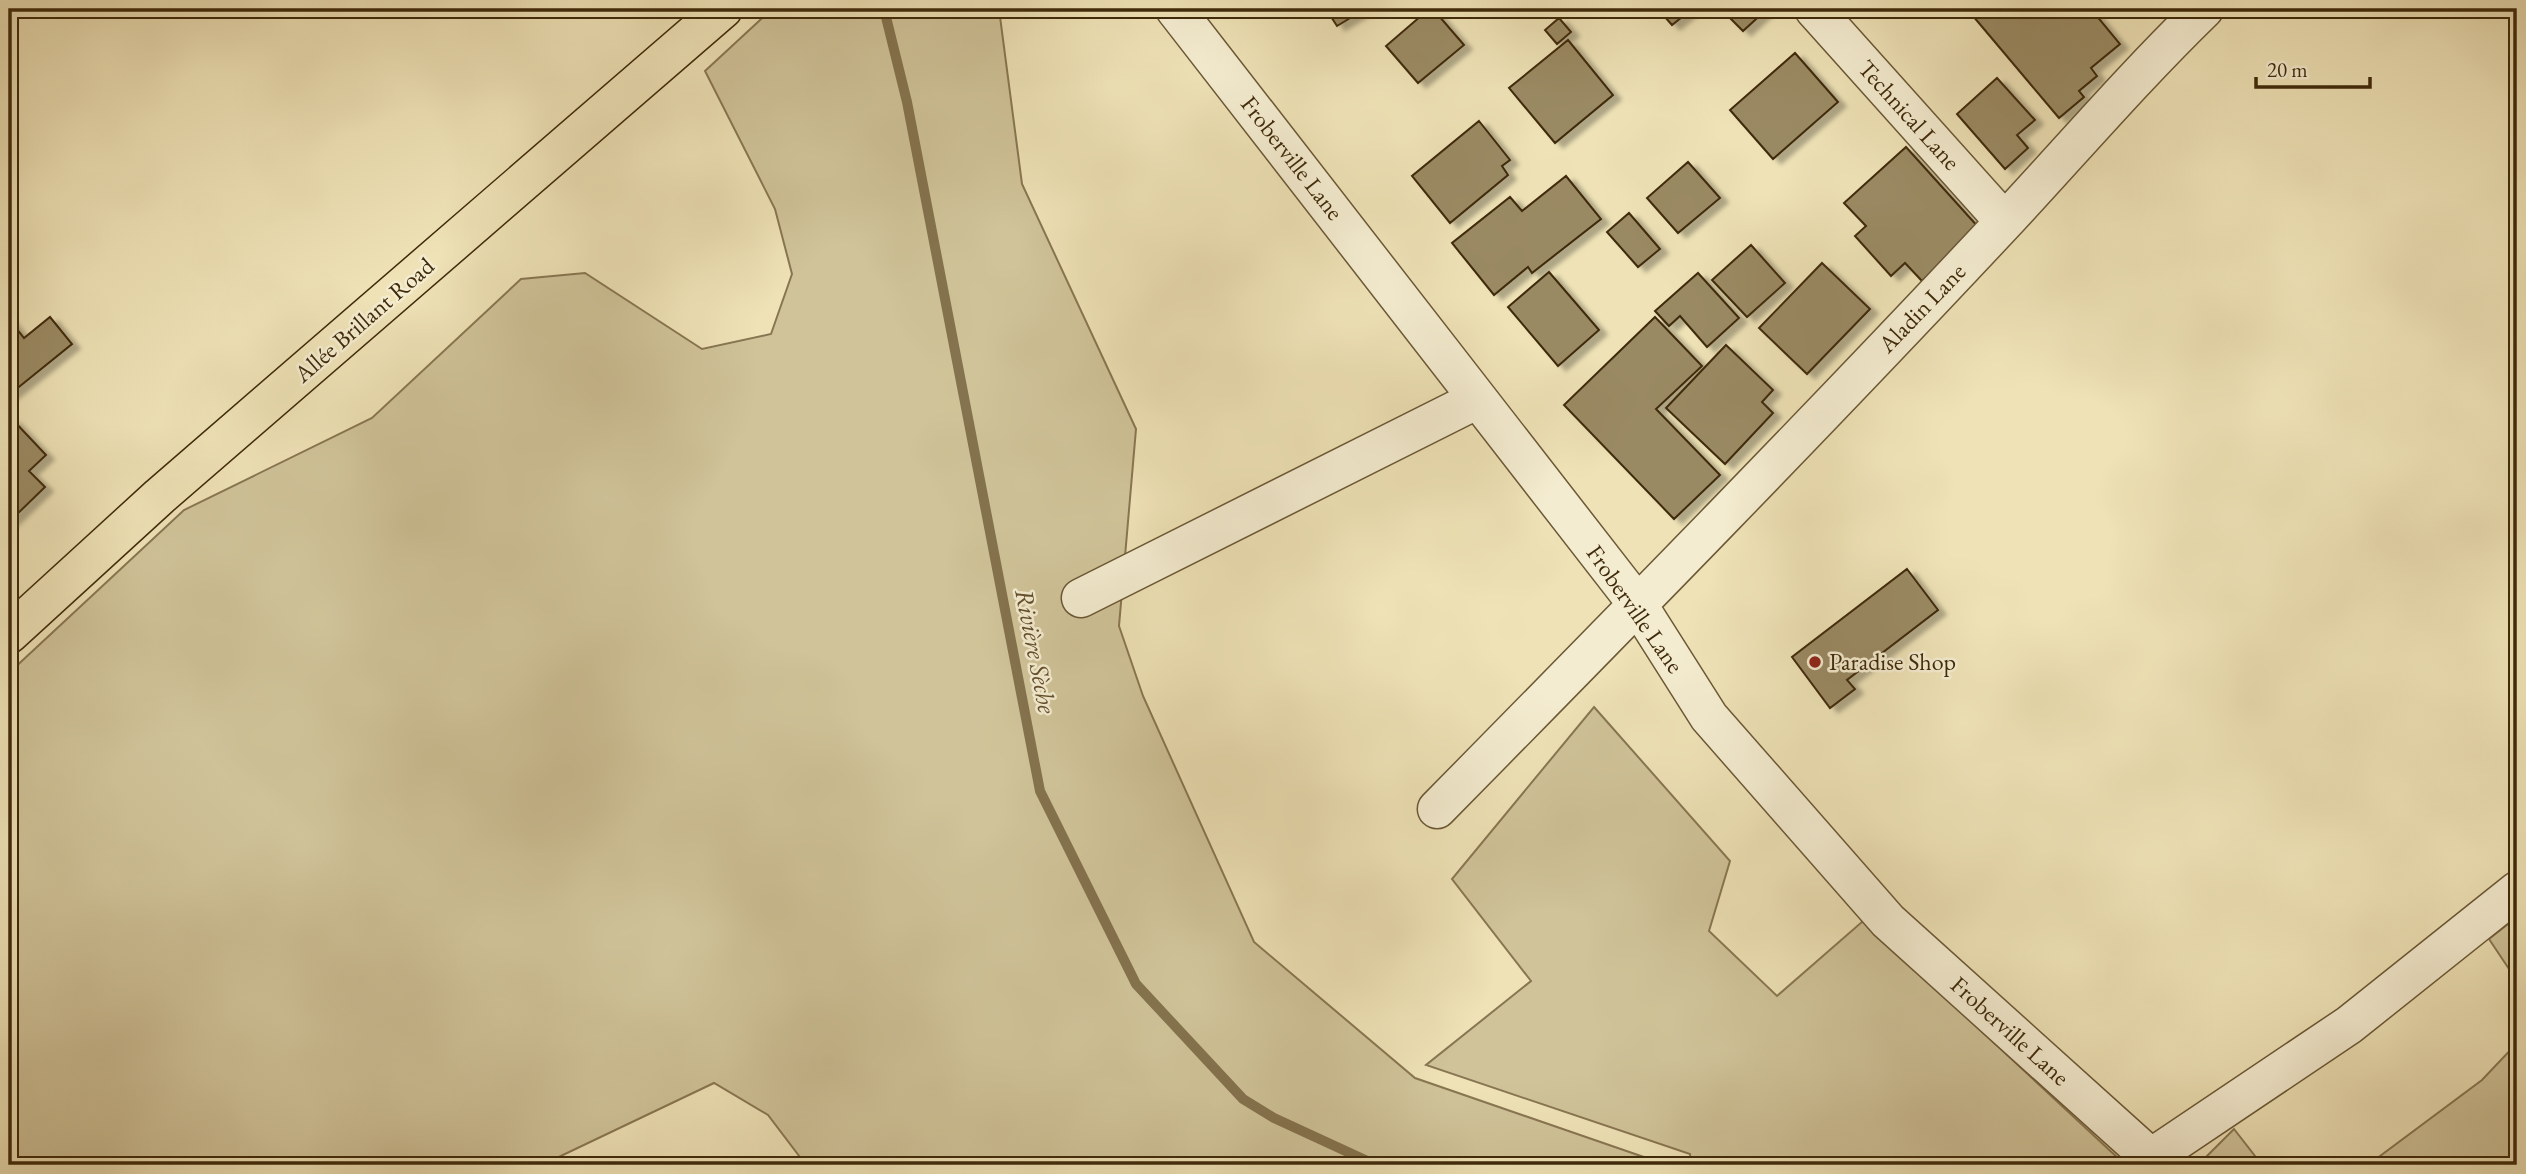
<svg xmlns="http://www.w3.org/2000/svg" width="2526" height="1174" font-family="'EB Garamond',serif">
  <defs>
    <filter id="shadow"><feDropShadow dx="8" dy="4.5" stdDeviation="2" flood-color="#0004"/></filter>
  </defs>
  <rect width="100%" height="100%" fill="#eee2b6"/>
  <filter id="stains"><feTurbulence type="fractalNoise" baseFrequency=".00286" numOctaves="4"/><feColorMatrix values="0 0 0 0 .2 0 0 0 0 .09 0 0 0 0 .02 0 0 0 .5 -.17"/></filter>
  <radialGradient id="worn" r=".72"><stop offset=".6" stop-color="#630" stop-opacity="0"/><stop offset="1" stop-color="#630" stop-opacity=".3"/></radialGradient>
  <path fill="#d0c399" stroke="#887652" stroke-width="2" d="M772,9h227l23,175 114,245 -17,197 24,70 111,246 161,136 252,87h-861l-38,-50 -54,-32 -172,82h-533v-492l175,-163 188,-92 149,-139 64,-6 117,76 69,-15 21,-60 -17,-65 -70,-138z
    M1594,707l136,154 -21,70 68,65 86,-75 256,238 1,6h-429l-1,-11 -264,-89 105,-84 -79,-102z
    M2517,917v64l-28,-42z
    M2517,1043v122h-149l114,-85z
    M2234,1129l28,36h-63v-1z"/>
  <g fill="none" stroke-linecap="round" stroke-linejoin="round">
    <path stroke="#84734e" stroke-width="10" d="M884,9l23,93 133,689 96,193 107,115 31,19 102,47"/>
  </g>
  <path fill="#9a8a63" stroke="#3f2a0a" stroke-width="2" filter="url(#shadow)" d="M1326,9h39l-28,17z
    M1429,9h4l31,36 -46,38 -32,-37z
    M1658,9h34l-20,16z
    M1721,9h46l-24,22z
    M1981,9h110l29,35 -29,24 6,8 -18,15 5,6 -25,21 -86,-102z
    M1559,18l12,14 -14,12 -12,-14z
    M1568,40l45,55 -58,48 -46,-55z
    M1795,53l43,49 -65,57 -43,-49z
    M1997,78l38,42 -18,15 11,13 -23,21 -48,-55z
    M1479,121l31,39 -8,6 6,9 -58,48 -38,-47z
    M1906,147l74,82 -58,52 -17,-18 -14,13 -36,-40 11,-10 -22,-23z
    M1688,162l32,36 -42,35 -31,-35z
    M1566,176l35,43 -69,54 -4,-6 -34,28 -42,-52 58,-46 12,14z
    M1629,213l31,36 -22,18 -31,-35z
    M1751,245l34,38 -38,34 -35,-37z
    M1822,263l48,46 -63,65 -48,-46z
    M1549,272l50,58 -41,36 -50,-59z
    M1698,273l41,45 -32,29 -27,-31 -11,10 -14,-15z
    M50,317l22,27 -63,51v-76l15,19z
    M1655,317l47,49 -46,43 64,66 -46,44 -110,-114z
    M1726,345l47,45 -11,12 11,11 -48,51 -59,-56z
    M12,419l34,36 -17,16 16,16 -36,35v-100z
    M1907,569l31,41 -91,70 8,9 -25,19 -38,-51z"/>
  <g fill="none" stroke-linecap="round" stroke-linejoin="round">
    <defs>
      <path id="minor" d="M1175,9l463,596 71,112 179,204 263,237
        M1814,9l190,212
        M1081,598l397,-199
        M1437,809c193,-196 385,-392 573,-593 64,-69 126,-141 194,-207
        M2151,1158l198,-133 168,-134"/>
      <path id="major" d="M9,634l151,-138 563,-487"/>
    </defs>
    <use href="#minor" stroke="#6b5835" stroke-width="41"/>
    <use href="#major" stroke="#3f2a0a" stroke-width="41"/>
    <use href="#minor" stroke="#f4ecd0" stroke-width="38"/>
    <use href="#major" stroke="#eee2b6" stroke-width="38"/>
  </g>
  <circle fill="#8f2418" stroke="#f4ecd0" stroke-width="2.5" cx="1815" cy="662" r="7"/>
  <g text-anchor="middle" stroke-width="5" stroke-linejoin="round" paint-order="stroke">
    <g font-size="24" fill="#3f2a0a" stroke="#f4ecd0">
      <text transform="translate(1909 115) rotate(48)" y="8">Technical Lane</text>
      <text transform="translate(1292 158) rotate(52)" y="8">Froberville Lane</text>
      <text transform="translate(1922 308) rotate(-46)" y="8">Aladin Lane</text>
      <text transform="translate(364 320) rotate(-41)" y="8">Allée Brillant Road</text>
      <text transform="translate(1635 609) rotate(55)" y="8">Froberville Lane</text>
      <text transform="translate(2010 1031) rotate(42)" y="8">Froberville Lane</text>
    </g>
    <g font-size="24" fill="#3f2a0a" stroke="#f4ecd0" text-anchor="start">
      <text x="1829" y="670">Paradise Shop</text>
    </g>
    <g font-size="26" font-style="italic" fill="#624e2c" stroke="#f4ecd0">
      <text transform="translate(1036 651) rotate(79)" y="9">Rivière Sèche</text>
    </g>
  </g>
  <rect width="2526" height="1174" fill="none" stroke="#eee2b6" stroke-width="35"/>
  <rect x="10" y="10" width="2505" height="1153" fill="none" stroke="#3f2a0a" stroke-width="3.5"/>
  <rect x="18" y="18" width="2491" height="1139" fill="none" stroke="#3f2a0a" stroke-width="2"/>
  <path d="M2256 77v10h114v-10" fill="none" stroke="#3f2a0a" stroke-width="3.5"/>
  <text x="2267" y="77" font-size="21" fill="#3f2a0a" stroke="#f4ecd0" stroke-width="5" paint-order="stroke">20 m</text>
  <rect width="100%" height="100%" filter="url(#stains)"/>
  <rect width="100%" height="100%" fill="url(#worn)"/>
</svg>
